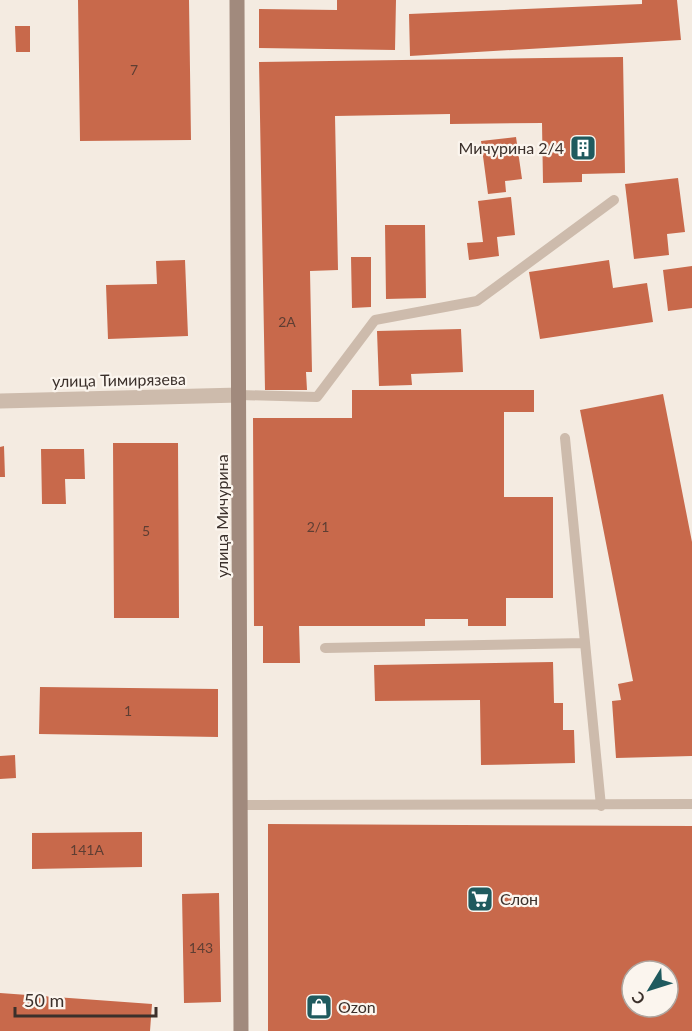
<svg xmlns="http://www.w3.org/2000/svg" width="692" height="1031" font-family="Lato,sans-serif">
  <rect width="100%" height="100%" fill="#f4ebe1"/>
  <path fill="#c8694b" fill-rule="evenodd" d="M78,0h111l2,140 -111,1z
    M337,0h59l-1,50 -136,-2v-39l78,1z
    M642,0h35l4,40 -271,16 -1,-42 233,-10z
    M15,26h15v26h-14z
    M623,57l2,116 -43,1v8l-39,1 -1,-60 -92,1v-10l-115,2 3,154 -28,1 2,101h-6l1,18h-42l-6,-328z
    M516,137l6,42 -17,2 1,11 -18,2 -7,-53z
    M678,178l7,54 -18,2 2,21 -35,4 -9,-75z
    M511,197l4,38 -18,2 2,19 -30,4 -2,-17 16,-1 -5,-41z
    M385,225h40l1,73 -40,1z
    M351,257h20v50l-19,1z
    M185,260l3,76 -80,3 -2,-54 51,-1 -1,-23z
    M609,260l4,28 34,-5 6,39 -113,17 -11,-67z
    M692,266v42l-24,3 -5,-41z
    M461,329l2,43 -52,2 1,11 -33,1 -2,-55z
    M352,390h182v22h-30v85h49v101h-47v28h-38v-7h-43v7h-126l1,37h-37v-37h-9l-1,-208h99z
    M663,394l29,148v214l-76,2 -4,-57 9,-1 -3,-16 15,-3 -53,-271z
    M113,443h65l1,175h-65z
    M4,446l1,31h-5v-30z
    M41,449h43l1,30h-20l1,25h-24z
    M553,662l1,41h9v27h11l1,33 -94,2 -1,-65 -105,1 -1,-36z
    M40,687l178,2v48l-179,-3z
    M15,755l1,23 -16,1v-23z
    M268,824l424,2v205h-424zM632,971h36v36h-36z
    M142,832v35l-110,2v-36z
    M219,893l2,109 -37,1 -2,-109z
    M0,993l152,11 -2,27h-150z"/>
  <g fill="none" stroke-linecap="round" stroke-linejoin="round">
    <path stroke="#cdbbac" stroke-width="10" d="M240,395l77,2 58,-77 102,-19 137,-101
      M565,438l36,368
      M325,648l260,-5
      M240,805l452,-1"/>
    <path stroke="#cdbbac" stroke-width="15" d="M0,401l240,-6"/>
    <path stroke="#a18a7d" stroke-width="15" d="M237,0l4,1031"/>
  </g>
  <defs>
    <symbol id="building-square" viewBox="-11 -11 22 22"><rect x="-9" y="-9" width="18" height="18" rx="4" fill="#1f5a5e" stroke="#fbf5ee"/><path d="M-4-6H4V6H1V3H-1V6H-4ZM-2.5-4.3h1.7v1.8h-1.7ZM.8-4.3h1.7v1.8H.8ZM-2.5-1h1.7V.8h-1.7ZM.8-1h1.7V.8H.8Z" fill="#fff"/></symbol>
    <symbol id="supermarket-square" viewBox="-11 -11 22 22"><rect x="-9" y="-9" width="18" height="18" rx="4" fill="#1f5a5e" stroke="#fbf5ee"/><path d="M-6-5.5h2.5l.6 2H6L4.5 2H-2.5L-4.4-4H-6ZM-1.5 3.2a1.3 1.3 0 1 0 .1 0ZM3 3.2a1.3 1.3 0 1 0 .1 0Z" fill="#fff"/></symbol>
    <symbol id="shop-square" viewBox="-11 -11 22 22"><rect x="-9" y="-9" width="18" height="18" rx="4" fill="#1f5a5e" stroke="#fbf5ee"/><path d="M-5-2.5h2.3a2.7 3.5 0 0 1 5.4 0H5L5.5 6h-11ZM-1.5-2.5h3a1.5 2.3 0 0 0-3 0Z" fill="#fff"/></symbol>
  </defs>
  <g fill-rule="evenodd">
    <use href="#building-square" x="568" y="133" width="30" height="30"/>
    <use href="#supermarket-square" x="465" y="884" width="30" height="30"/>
    <use href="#shop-square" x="304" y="992" width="30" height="30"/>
  </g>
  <g text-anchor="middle" stroke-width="4.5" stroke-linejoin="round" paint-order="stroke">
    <g font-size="14" fill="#5e3e33">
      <text x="134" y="75">7</text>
      <text x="287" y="327">2А</text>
      <text x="318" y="532">2/1</text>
      <text x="146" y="536">5</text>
      <text x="128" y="716">1</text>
      <text x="87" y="855">141А</text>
      <text x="201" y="953">143</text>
    </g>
    <g font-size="16" fill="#3b302b" stroke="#fbf5ee" text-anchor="start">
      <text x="564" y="154" text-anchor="end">Мичурина 2/4</text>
      <text x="500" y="905">Слон</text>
      <text x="338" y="1013">Ozon</text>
    </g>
    <g font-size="16" fill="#3b302b" stroke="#fbf5ee">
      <text transform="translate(119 380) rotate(-1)" y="6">улица Тимирязева</text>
      <text transform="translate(222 516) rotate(-90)" y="6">улица Мичурина</text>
    </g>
  </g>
  <g transform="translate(650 989) rotate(232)"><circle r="28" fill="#fbf5ee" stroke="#aea6a0" stroke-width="1.5"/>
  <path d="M0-4.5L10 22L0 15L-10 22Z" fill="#1f5a5e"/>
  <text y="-9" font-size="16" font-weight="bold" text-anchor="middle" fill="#3b302b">С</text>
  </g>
  <path d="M15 1007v9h141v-9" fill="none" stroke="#3b302b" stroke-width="3"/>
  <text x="24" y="1007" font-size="18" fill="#3b302b" stroke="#fbf5ee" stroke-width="4.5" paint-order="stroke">50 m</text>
</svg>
